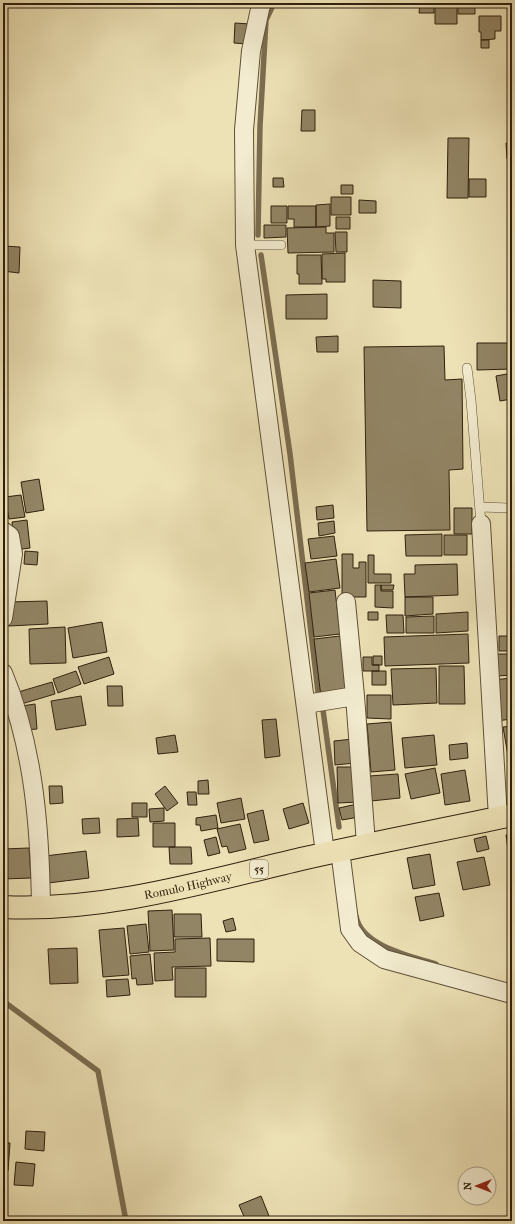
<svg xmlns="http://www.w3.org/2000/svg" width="515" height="1224" font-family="'IM FELL French Canon',serif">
  <rect width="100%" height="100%" fill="#ede2b6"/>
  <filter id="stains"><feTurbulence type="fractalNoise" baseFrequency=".005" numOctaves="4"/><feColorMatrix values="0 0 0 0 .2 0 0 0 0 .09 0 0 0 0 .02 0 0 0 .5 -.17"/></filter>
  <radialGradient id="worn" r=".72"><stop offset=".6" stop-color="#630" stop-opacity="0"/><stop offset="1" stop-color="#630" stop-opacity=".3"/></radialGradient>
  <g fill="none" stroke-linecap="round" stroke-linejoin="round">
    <path stroke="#7b6d50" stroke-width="5.5" d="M258,235l2,-109 6,-106 8,-17
      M261,255l29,199 28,238
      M323,710l16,117
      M356,916c5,30 55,40 80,48
      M3,1001l95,70 28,150"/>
  </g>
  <path fill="#928565" stroke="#30200d" d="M420,3h14v10h-15z
    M435,3h22v21h-22z
    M458,3h17v11h-17z
    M479,16h22v15h-6v8l-14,1v-8h-2z
    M235,23l15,1 -2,20 -14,-1z
    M509,33h3v25h-3z
    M481,40h8v8h-8z
    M302,110h13v21h-14z
    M448,138h21l-1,60h-21z
    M506,143h6v16h-5z
    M273,178h10l1,9h-11z
    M469,179h17v18h-17z
    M341,185h12v9h-12z
    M331,197h20v18h-20z
    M359,200l17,1v12h-17z
    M330,204v22l-14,1v-22z
    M271,206h16v17h-16z
    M288,206h28v21h-22v-8h-6z
    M336,217h14v12h-14z
    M264,225h22v12l-22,1z
    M326,227v6h8v19l-46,1 -1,-25z
    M335,232h12v20h-11z
    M3,246l17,1 -1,26 -16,-2z
    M345,253v29h-19v-3h-4v-25z
    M297,255h24l1,29h-23v-10h-2z
    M373,280l28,1v27l-28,-1z
    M327,294v25h-41v-24z
    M338,336v16h-21l-1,-15z
    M477,343h35v26l-35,1z
    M444,346l1,34 17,-1 1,90 -14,1 1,60 -83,1 -3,-184z
    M512,373v26l-12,2 -4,-25z
    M39,479l5,31 -18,3 -5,-31z
    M21,495l4,22 -16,2 -4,-22z
    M333,505l1,13 -17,2 -1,-13z
    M454,508h18v26h-18z
    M27,520l3,28 -15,2 -3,-28z
    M334,521l1,12 -16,3 -1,-13z
    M442,534v22h-36l-1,-21z
    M444,535h23v20h-23z
    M334,536l3,20 -26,3 -3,-20z
    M25,551l13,1 -1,13 -13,-1z
    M342,554h11v14h6v-6h7v35h-24z
    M368,555h6v19h17v9h-23z
    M336,559l4,29 -31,4 -4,-29z
    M457,564l1,31 -53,2 -1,-23h11v-9z
    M375,585h6v6h12v17l-18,-1z
    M381,585h13l-1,5h-12z
    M335,590l5,44 -26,3 -5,-44z
    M405,597h28v17l-28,2z
    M47,601l1,23 -39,2 -1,-24z
    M368,612h10v8h-10z
    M468,612v19l-32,2v-19z
    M386,615h17l1,18h-17z
    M434,616v17h-28v-16z
    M102,622l5,30 -34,6 -5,-30z
    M65,627l1,36 -36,1 -1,-35z
    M468,634l1,29 -84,3 -1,-29z
    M340,636l8,58 -27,3 -7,-58z
    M499,636h13v15h-13z
    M496,654h16v21l-15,1z
    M373,656h9v9h-9z
    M109,657l5,17 -30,10 -6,-17z
    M363,657h9v8h7v6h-16z
    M439,666h25l1,38h-26z
    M436,668l1,35 -44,2 -2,-36z
    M76,671l5,13 -23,9 -5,-14z
    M372,671h14v14h-14z
    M512,678v41l-16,2 -3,-41z
    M52,682l3,12 -37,11 -3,-12z
    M107,686h15l1,20h-15z
    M367,695h24v24l-24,-1z
    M81,696l5,29 -30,5 -5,-29z
    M35,704l2,25 -13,1 -2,-24z
    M276,719l4,37 -15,2 -3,-38z
    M391,722l4,48 -24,2 -4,-48z
    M512,726v30h-4l-5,-29z
    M175,735l3,17 -20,2 -2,-16z
    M434,735l3,30 -32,3 -3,-30z
    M353,739l2,24 -20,2 -1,-24z
    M467,743l1,15 -18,2 -1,-15z
    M337,767h21l1,35 -21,1z
    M435,768l5,25 -29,6 -6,-25z
    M465,770l5,31 -25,4 -4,-31z
    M398,774l2,24 -29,3 -2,-25z
    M208,780l1,14h-11v-13z
    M49,786h13l1,17 -13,1z
    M165,786l13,17 -11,8 -12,-17z
    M187,792h9l1,13h-9z
    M241,798l4,21 -24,4 -4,-20z
    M132,803h15v14h-15z
    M303,803l6,20 -20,6 -6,-20z
    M357,804l2,13 -17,3 -3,-12z
    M164,808v13l-14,1 -1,-13z
    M263,810l6,30 -15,3 -7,-29z
    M216,815l2,13 -17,3 -1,-6h-4v-7z
    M99,818l1,15 -17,1 -1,-15z
    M138,818l1,18 -22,1v-18z
    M153,823h22v24h-22z
    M240,824l6,25 -17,4 -2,-7 -5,1 -5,-18z
    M512,834v45l-6,-44z
    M486,836l3,13 -12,3 -3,-13z
    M216,837l4,16 -12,3 -4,-16z
    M169,847h22l1,17h-22z
    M29,848l2,30 -28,1v-30z
    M86,851l3,27 -41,5 -3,-27z
    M430,854l5,31 -22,4 -6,-31z
    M484,857l6,28 -27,5 -6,-28z
    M439,893l5,23 -24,5 -5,-24z
    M172,910l2,40 -24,1 -2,-40z
    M174,914h27l1,23h-28z
    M233,918l3,12 -10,2 -3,-11z
    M146,924l3,28 -19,2 -3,-28z
    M124,928l5,47 -26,2 -4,-47z
    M210,938l1,28 -39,1 1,13 -18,1 -1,-28 21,-1v-13z
    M217,939h37v23l-37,-1z
    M77,948l1,35 -28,1 -2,-35z
    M150,954l3,30 -16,1 -1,-7 -4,1 -2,-23z
    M175,968h31v29h-31z
    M128,979l2,16 -23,2 -1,-17z
    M26,1131l19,1 -1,19 -19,-2z
    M3,1143h7l-2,28h-5z
    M16,1162l19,2 -2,22 -19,-1z
    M261,1196l10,25h-25l-7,-16z"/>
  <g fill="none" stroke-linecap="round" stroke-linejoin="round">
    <defs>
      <path id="service" d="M245,245h36
        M467,368l4,32 10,124
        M480,507l32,1"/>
      <path id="minor" d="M262,3l-2,6 -9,42 -7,79 1,115 80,608
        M481,524l17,294
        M3,531l7,5 3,18 -10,64
        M3,673c31,74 37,155 38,234
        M355,696l11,148
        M306,704l49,-8 -9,-94
        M340,850l10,79 10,14 24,16 128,35"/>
      <g id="trunk">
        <path id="s1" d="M3,907c101,5 201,-25 298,-48 70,-16 141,-29 211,-44"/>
      </g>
    </defs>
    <use href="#service" stroke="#5f5037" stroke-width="10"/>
    <use href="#minor" stroke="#5f5037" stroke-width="20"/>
    <use href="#trunk" stroke="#30200d" stroke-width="24"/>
    <use href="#service" stroke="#f3ecd0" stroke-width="9"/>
    <use href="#minor" stroke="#f3ecd0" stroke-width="18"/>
    <use href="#trunk" stroke="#ede2b6" stroke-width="22"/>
  </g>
  <g text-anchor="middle" stroke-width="3.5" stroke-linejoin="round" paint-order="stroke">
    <rect fill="#f3ecd0" stroke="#6a5d48" stroke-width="1" x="250" y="860" width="18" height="18" rx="3"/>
    <g font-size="11" font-weight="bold" fill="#30200d">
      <text x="259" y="873">55</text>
    </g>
    <g font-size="12" fill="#30200d" stroke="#f3ecd0">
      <text dy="4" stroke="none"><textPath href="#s1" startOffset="187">Romulo Highway</textPath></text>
    </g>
  </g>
  <rect width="515" height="1224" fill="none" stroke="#ede2b6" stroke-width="16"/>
  <rect x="4" y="4" width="507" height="1216" fill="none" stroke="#30200d" stroke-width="2"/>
  <rect x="8" y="8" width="499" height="1208" fill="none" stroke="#30200d"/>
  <g transform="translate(477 1186) rotate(270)"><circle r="19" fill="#f3ecd0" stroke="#a59a82"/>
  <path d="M0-3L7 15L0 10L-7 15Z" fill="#8f2418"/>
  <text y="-6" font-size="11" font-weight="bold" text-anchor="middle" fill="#30200d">N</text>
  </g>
  <rect width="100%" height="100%" filter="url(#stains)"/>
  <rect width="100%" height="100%" fill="url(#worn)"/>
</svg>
